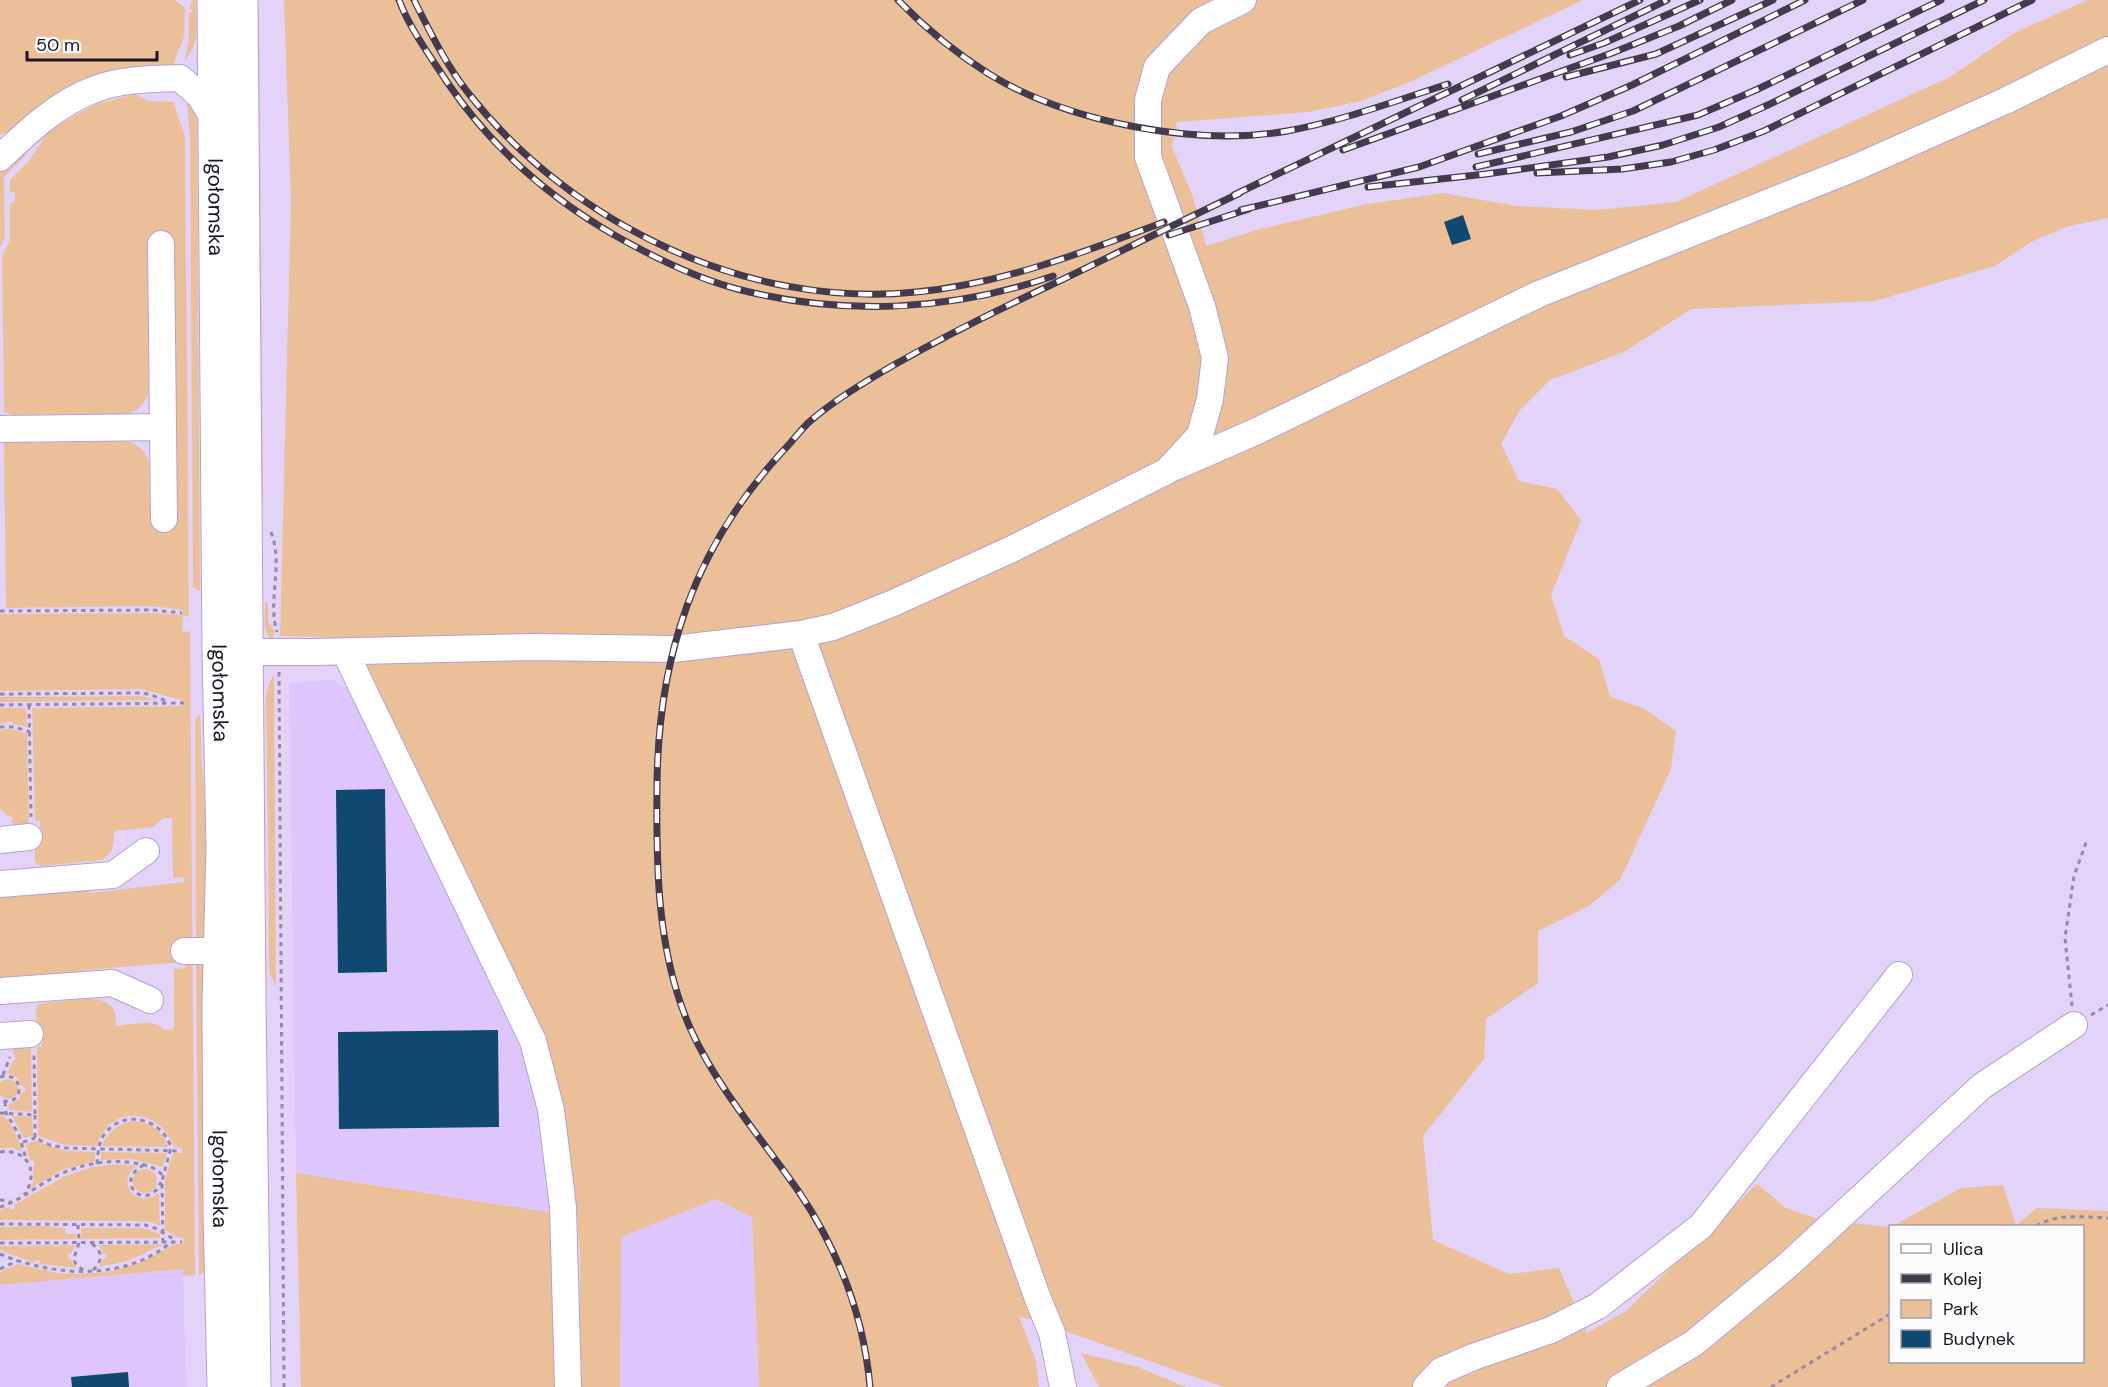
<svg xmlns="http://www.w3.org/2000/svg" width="2108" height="1387" font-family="'DM Sans',sans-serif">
  <rect width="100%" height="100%" fill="#e3d3f9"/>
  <path fill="#dec6fc" d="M332,680l15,8 102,200 60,126 30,84 15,115 -258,-40 -7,-490z
    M716,1199l36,17 7,171h-179v-133z
    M183,1269l3,118h-186v-102z"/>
  <path fill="#ebc099" d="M0,0h175l10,8 -1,29 -8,19 -2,10 -174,69z
    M193,0h3c0,21 5,44 -11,60l4,-23v-25h3v-3h-3z
    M284,0h1299l-171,81 -51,20 -52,11 -132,10 -5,25 21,50 13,49 54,-17 107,-25 76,-11 74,13 80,4 79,-8 274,-125 66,-45 72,-32h20v218l-39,8 -38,16 -36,24 -120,35 -184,8 -67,43 -74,28 -30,30 -19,34 18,37 38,8 24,31 -30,75 13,41 35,23 11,38 33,11 33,23 -5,38 -51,111 -31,26 -51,25v52l-52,36 -2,40 -61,77 10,104 76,34 50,-6 28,65 39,-22 131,-127 29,24 35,12 69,7v135h192v-136h-189l68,-38 42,-3 13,40 21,-17 71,3v176h-885l-161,-57 -43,-14 17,45 3,26h-280l-7,-170 -36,-18 -95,38 -1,150h-40v-133l-5,-64 -21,-120 -30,-71 -169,-355 -36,-7 -39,-1 11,-435z
    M252,9h6l1,3 4,484 -4,5z
    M135,94l13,7 26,1c2,14 11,26 11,41l4,473h-6l-1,15 8,1 5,643 -12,1v-7l-183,16v-13l18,-8 39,9 23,1 29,-2 32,-10 34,-18h8v-6l-6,-1 -12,-7v-51l8,-26h9v-5l-8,-1c-13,-39 -65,-44 -77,-1l-32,-1 -27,-9 -1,-89h5v-10h-5l-1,-30 3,-3c16,-2 59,-10 70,0 7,6 7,14 7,22 14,-1 39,-8 48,4l10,-1v-60l11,-1 -1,-6 -100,8v5l-84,7v-89l89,-6 -1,4 2,2 94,-11v-5l-11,1 -1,-60h-9l-10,9 -39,4c0,13 0,21 -12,29l-62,6 -5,-4v-31l5,-1v-9l-5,-1 -3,-112 151,-2 1,-5 -42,-12 -142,2v-77l152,-1 31,2v-5l-33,-4 -144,2 -2,-165 119,-2c14,2 22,8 26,21l1,57h6l-3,-276h-6l2,146c-2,13 -10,23 -24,25l-111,1 -10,-3 -2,-155 8,-18v-36l5,-1v-10h-5v-12l19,-19 19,-29 13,-9 35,-19z
    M186,96l10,19 1,5 3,471 -4,-1 -3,-4 -3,-450z
    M36,137l-12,20 -20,20 1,60 -5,11v-77z
    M265,601l3,3v17l6,9 -1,12c-11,-10 -8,-26 -8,-41z
    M274,674l2,311 -6,-10 -1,-6 -1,-140 2,-1 -2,-1 -2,-131 3,-12z
    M140,696l18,4 -158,2v-5z
    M0,708h26l1,19 -14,-3v-3l-13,3z
    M200,714l2,52 5,61 1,107 -9,9h-3l-1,-223z
    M6,729l9,1 12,4 2,100 -15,-7v-3l-3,-3 2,-2 -3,-4 -2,1 -8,-7v-79z
    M196,959l9,6 -1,51h-3v2l3,1 2,251 -7,5z
    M31,1037l1,75 -23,-2 -1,-5 10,-5 4,-8h3v-5l-3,-1 -5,-9 -10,-4 6,-11v-2h2v-5l-2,-1 -1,-7z
    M-2 1089a10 10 0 1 1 20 0a10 10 0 1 1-20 0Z
    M0,1115l4,1c9,11 15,22 18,36l-9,-4h-13z
    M12,1116l20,1 1,19 -9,2z
    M134,1121c17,1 29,10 34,26l-66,-1c5,-15 17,-23 32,-25z
    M35,1141l31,10 29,1v9l-33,9 -32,19 4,-9 -1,-14 2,-2 -2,-5 -3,2 -4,-17z
    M101,1152l66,1 -4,14 -32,-8 -30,1z
    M117,1164l20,2c-23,15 0,45 21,27l1,1 1,32 -9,-4 -15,-1 -136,-1v-10l9,-3 1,3 5,-2 -1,-3 51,-29 27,-9z
    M133 1181a12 12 0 1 1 24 0a12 12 0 1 1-24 0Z
    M296,1173l258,40 6,174h-259z
    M44,1226l21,2 1,6h10v5l-76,1v-13z
    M81,1228h62l17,6v4l-79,1z
    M164,1244l-36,17 -29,6 4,-8 3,-1v-5h-3l-4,-8z
    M75,1245l-4,9h-3l1,5 2,1 6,8 -38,-4 1,-3 -5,-1 -1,3 -34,-13v-4z
    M1081,1353l57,14 48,20h-87z"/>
  <path fill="#0f4870" d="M1463,215l8,24 -19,6 -8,-23z
    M385,789l2,183 -49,1 -2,-183z
    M498,1030l1,97 -160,2 -1,-97z
    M128,1372l1,15h-57l-1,-10z"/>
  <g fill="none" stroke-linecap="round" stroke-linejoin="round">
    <defs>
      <path id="minor" d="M180,78l20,18 15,25
        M0,158c27,-26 58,-55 93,-68 27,-11 58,-11 87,-12
        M161,244l3,275
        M0,429l163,-2
        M1175,467l82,-36 282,-137 318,-127 148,-66 103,-51
        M801,634l237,665 14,34 11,54
        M246,652h68l219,-5 140,2 128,-15 32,-7 58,-23 121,-55 155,-78 33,-36 10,-36 5,-41 -13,-52 -54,-149v-57l9,-33 44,-46 42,-21
        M345,652l188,389 18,69 12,97 5,180
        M0,840l29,-3
        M0,884l113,-9 33,-24
        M184,951h37
        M0,991l112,-8 38,17
        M0,1036l30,-2
        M1426,1387l15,-16 32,-14 78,-27 47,-24 103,-80 198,-251
        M1620,1387l74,-44 94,-78 194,-179 92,-61"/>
      <g id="major">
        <path id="s1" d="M214,0l5,651 4,196 -4,157 1,208 4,175"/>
        <path d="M241,0l8,1002 5,385"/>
      </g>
    </defs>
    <use href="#minor" stroke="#b5a1cf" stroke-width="28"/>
    <use href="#major" stroke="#b5a1cf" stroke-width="35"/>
    <path stroke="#9589a6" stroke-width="3" stroke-dasharray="4.5 4.5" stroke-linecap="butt" d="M271,532c13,33 -4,68 6,100
      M0,611l153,-1 29,3
      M279,672l5,715
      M0,694l142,-1 10,2 16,7
      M0,705l184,-2
      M29,705l2,112
      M0,727h14l16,5
      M2072,1006l-7,-68 9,-62 13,-36
      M2091,1015l17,-10
      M3,1075l7,-18
      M0,1077c26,-7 25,32 0,23
      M5,1102l1,11 13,22 7,24
      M0,1113l35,2 -1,-62
      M35,1115v23l15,7 16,3 115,3
      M23,1142l12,-4
      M0,1152c28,-4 40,21 24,43
      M97,1164c1,-9 1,-16 4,-24 16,-32 59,-25 70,7l-9,34 1,61
      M144,1165c-33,17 4,49 17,17
      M0,1200l10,1
      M0,1207c17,-5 33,-18 49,-27 24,-14 57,-22 85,-17 12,2 22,4 29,13
      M0,1224l145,1 12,4 18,11
      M78,1225c0,6 2,15 0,21 -4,13 -8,16 7,25
      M2036,1226c22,-13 48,-9 72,-8
      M0,1243l182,-1
      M92,1244c11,7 11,17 1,26
      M0,1254c52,22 123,28 170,-11
      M0,1269l17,-8
      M1771,1387l119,-73"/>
    <use href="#minor" stroke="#fff" stroke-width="26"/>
    <use href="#major" stroke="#fff" stroke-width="33"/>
    <defs>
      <path id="rail" d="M399,0c11,29 31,56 48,82 44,65 101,115 169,154 39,22 81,43 125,54 103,26 212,21 312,-14
        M414,0c16,32 32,65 55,94 104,131 279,215 447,198 86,-8 168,-40 248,-70
        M898,0c27,28 58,53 91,74 78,48 208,73 298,57 55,-10 108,-30 161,-47
        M1570,55l34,-12 96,-43
        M1566,77l90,-23 117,-54
        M1462,100l205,-100
        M1343,150l269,-97 67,-27 53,-26
        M1478,154l93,-22 62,-21 230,-111
        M1476,167l222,-52 60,-26 183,-89
        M1537,173l85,-4 49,-7 43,-12 50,-19 268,-131
        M1368,187l118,-13 122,-17 55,-12 56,-18 51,-23 214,-104
        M1234,195l406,-195
        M1241,210l178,-43 142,-51 71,-31 173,-85
        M1169,235l80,-26
        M870,1387c-6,-70 -32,-137 -71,-195 -37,-53 -81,-103 -108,-162 -34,-76 -35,-162 -34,-244 1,-130 37,-238 125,-334 9,-9 17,-20 26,-29 25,-22 55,-40 84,-57 51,-29 105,-56 159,-81 63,-30 126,-62 189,-92"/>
    </defs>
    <use href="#rail" stroke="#433a4f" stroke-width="7"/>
    <use href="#rail" stroke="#fcfcfc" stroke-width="4.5" stroke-dasharray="14" stroke-linecap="butt"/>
  </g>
  <g text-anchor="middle" stroke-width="6" stroke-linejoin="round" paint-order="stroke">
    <g font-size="21" fill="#1b1424" stroke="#fcfcfc">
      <text dy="7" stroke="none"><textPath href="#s1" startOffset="207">Igołomska</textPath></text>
      <text dy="7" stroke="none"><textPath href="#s1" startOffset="693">Igołomska</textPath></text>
      <text dy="7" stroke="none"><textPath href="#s1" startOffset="1179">Igołomska</textPath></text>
    </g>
  </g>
  <rect x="1889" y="1225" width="195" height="138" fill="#fcfcfc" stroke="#a29fa6" stroke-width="1.5"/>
  <rect x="1901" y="1244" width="30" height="9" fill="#ffffff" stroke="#a29fa6" stroke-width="1.5"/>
  <text x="1943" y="1255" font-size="18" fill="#1b1424">Ulica</text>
  <rect x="1901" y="1274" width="30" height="9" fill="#433a4f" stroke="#a29fa6" stroke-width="1.5"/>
  <text x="1943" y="1285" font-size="18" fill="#1b1424">Kolej</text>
  <rect x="1901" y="1300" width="30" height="18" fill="#ebc099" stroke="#a29fa6" stroke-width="1.5"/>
  <text x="1943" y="1315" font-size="18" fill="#1b1424">Park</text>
  <rect x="1901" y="1330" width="30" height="18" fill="#0f4870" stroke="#a29fa6" stroke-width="1.5"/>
  <text x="1943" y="1345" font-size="18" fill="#1b1424">Budynek</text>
  <path d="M27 51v9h130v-9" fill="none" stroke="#1b1424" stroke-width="3"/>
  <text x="36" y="51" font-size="18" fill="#1b1424" stroke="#fcfcfc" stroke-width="4.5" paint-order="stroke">50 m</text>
</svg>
